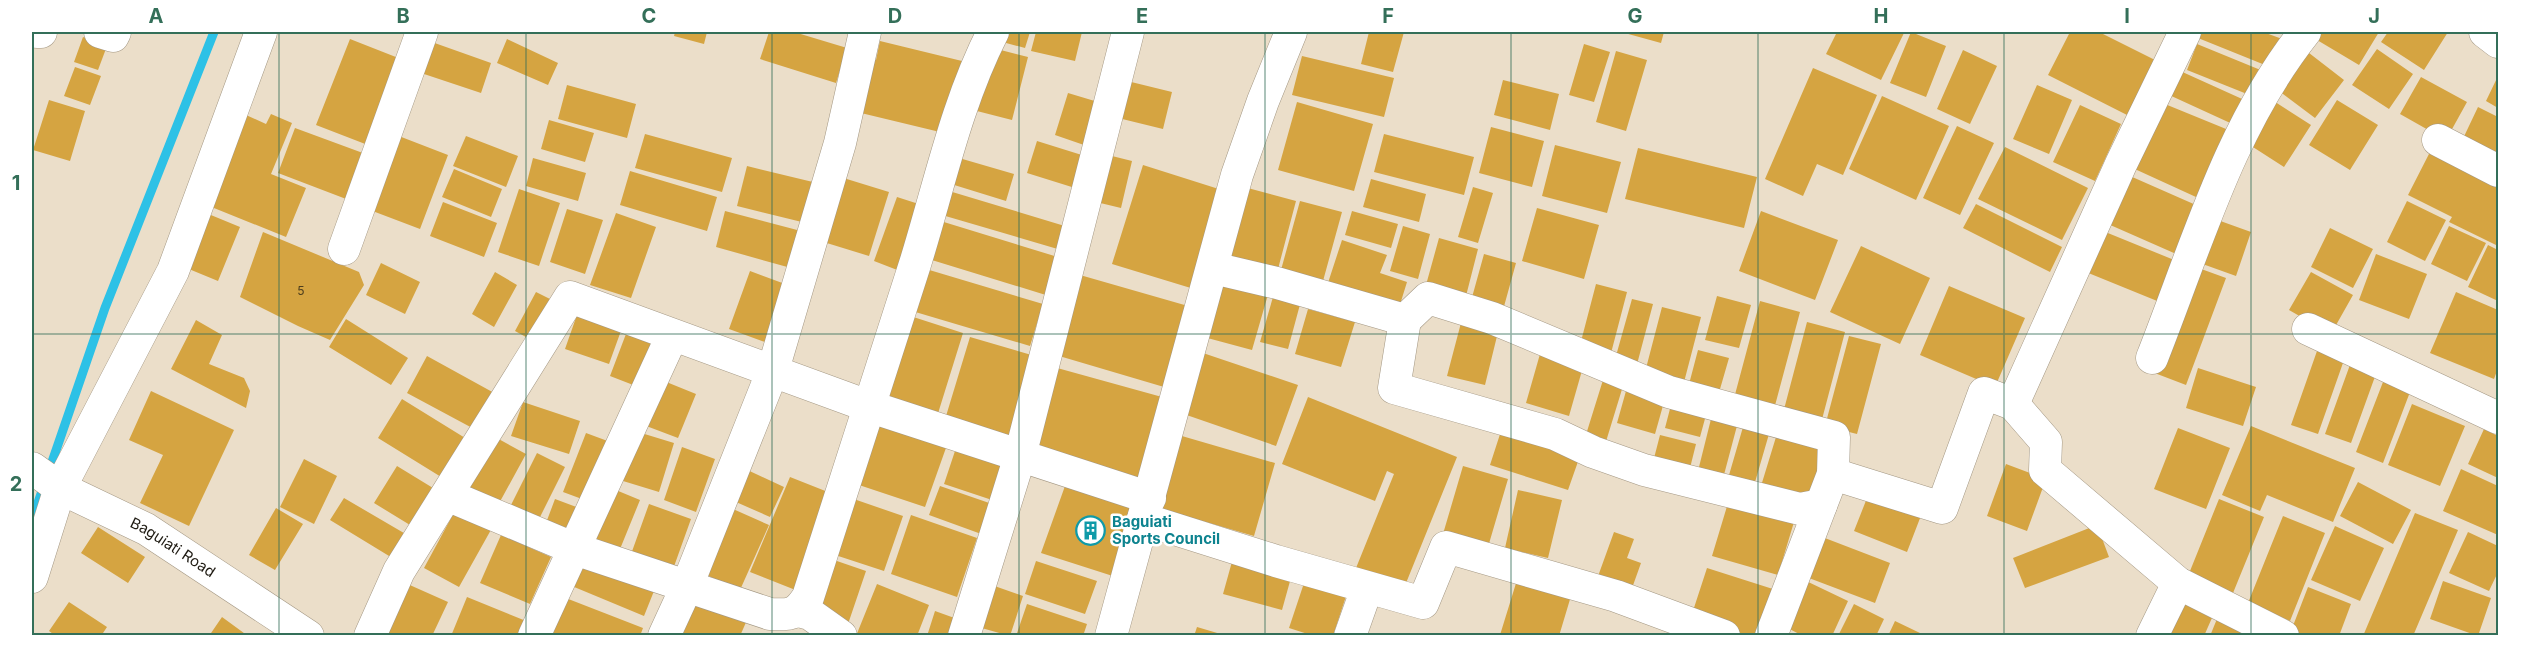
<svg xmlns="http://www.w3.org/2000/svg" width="2530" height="667" font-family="Inter,sans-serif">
  <rect width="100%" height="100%" fill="#ebdec9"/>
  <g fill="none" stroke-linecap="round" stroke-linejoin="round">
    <path stroke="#2dc1e6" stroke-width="9" d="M32,520l73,-212 109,-276"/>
  </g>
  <path fill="#d5a441" d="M675,32h32l-3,12 -30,-8z
    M769,32h25l53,16 -11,35 -76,-24z
    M998,32h32l-5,16 -30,-8z
    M1036,32h46l-7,29 -44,-10z
    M1369,32h35l-11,40 -32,-8z
    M1621,32h43l-3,11z
    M1837,32h63l4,1 -23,47 -55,-26z
    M1911,32l35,14 -20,51 -36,-14z
    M2070,32h29l60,30 -28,55 -83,-42z
    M2203,32h60l22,8 -20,25 -67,-27z
    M2316,32h63l-20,33 -47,-28z
    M2388,32h60l-24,38 -43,-28z
    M83,37l24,9 -9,24 -24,-8z
    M350,39l56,22 -33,86 -57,-22z
    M507,39l51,24 -10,22 -51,-22z
    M429,41l62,22 -10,30 -63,-21z
    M880,41l82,20 -18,72 -83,-20 8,-55 7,2z
    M1584,44l26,8 -16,50 -25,-7z
    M2197,44l66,27 -11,25 -65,-26z
    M2300,46l44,34 -29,38 -44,-33z
    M989,47l39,10 -16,63 -39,-10z
    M2377,49l36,25 -24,35 -37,-24z
    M1963,50l34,16 -27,58 -33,-15z
    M1616,51l31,9 -21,71 -30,-9z
    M1302,56l92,22 -10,39 -92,-22z
    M75,67l26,9 -11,29 -26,-9z
    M1813,68l64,27 -34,80 -26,-11 -14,32 -38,-17z
    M2178,70l73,33 -12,24 -72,-33z
    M2498,76v32l-12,-7z
    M2421,77l46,25 -21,38 -46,-26z
    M1119,79l53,13 -9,37 -53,-13z
    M1503,80l56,14 -9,36 -56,-15z
    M567,85l69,19 -9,34 -69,-19z
    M2037,85l35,15 -23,54 -36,-15z
    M1068,93l30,9 -14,43 -29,-10z
    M1882,96l67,30 -33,74 -67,-31z
    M2269,98l42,27 -27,42 -42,-27z
    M49,100l36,11 -15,50 -37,-11z
    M2337,100l41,25 -28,45 -41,-25z
    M1297,102l76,22 -19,67 -76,-21z
    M2160,102l71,29 -35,66 -70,-32z
    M2080,105l41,19 -26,57 -42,-19z
    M2478,107l20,10v49l-39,-19z
    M271,114l21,9 -21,51 35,14 -20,49 -77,-31 37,-91 20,9z
    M549,120l45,13 -9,29 -44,-13z
    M1957,126l37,17 -34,72 -37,-17z
    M1491,127l53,14 -12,46 -53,-14z
    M295,128l76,28 -17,46 -76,-29z
    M391,133l57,22 -28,74 -58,-22z
    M645,134l87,24 -10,34 -87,-24z
    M1384,134l90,23 -10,38 -90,-23z
    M466,136l52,20 -12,31 -53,-21z
    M1037,141l48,15 -10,32 -48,-15z
    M1555,145l66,17 -14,51 -65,-17z
    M2005,147l83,41 -26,52 -84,-41z
    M1638,148l119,29 -13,51 -119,-29z
    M2430,152l68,35v53l-2,5 -47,-23 3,-5 -44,-22z
    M1104,154l28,7 -11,47 -29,-7z
    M533,158l53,15 -8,28 -52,-15z
    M959,158l55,16 -8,27 -55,-17z
    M1143,165l82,26 -31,98 -82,-25z
    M747,166l70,17 -11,40 -69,-17z
    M454,169l48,20 -11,28 -49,-20z
    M630,171l87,26 -10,34 -87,-26z
    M837,176l52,16 -20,64 -52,-16z
    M2130,176l75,33 -22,48 -75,-33z
    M1371,179l55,15 -7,28 -56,-15z
    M1244,187l52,14 -18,68 -52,-14z
    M1473,187l20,6 -15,50 -20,-6z
    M519,189l41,14 -21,63 -41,-14z
    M949,191l119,36 -7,23 -119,-35z
    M897,197l31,10 -23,66 -31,-12z
    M1300,201l42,11 -19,69 -42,-11z
    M2407,201l39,19 -21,41 -38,-19z
    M443,202l54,21 -13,34 -54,-21z
    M1976,204l86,43 -12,25 -87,-44z
    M1537,208l62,17 -15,54 -62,-18z
    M567,209l36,11 -18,54 -35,-12z
    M725,211l76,20 -10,37 -75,-21z
    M1352,211l46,13 -7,24 -46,-13z
    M1761,211l77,29 -23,60 -76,-29z
    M206,213l34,14 -22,54 -34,-14z
    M616,213l40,14 -25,71 -41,-13z
    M2212,218l39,14 -15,44 -39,-14z
    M934,219l127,39 -12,38 -127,-39z
    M1403,226l27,8 -12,45 -28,-8z
    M2449,226l37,17 -19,38 -36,-17z
    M2330,228l43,21 -20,39 -42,-21z
    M2098,229l86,35 -17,41 -86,-35z
    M263,232l96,40 5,13 -34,55 -32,-14 -58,-29z
    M1439,238l39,11 -12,47 -40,-11z
    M1342,240l45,15 -7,18 27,9 -9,29 -72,-22z
    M2488,245l10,5v51l-30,-14z
    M1861,246l69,32 -30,66 -70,-32z
    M1484,254l32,9 -13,47 -32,-9z
    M2376,254l51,20 -18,45 -50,-19z
    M381,263l39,19 -15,32 -39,-19z
    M2193,266l33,12 -40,107 -34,-13z
    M926,269l117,35 -13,42 -118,-35z
    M750,271l35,13 -20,58 -36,-13z
    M495,272l22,13 -23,42 -22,-13z
    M2311,272l42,23 -22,39 -42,-24z
    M1073,273l115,33 -24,81 -115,-34z
    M1217,277l52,14 -17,59 -52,-14z
    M1596,284l31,8 -17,65 -31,-8z
    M1949,286l76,32 -30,69 -75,-32z
    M1275,290l27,7 -14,52 -28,-7z
    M536,292l20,10 -21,40 -20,-11z
    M2456,292l42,18v58l-4,11 -64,-26z
    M1717,296l34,9 -12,43 -34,-8z
    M1632,299l21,5 -17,64 -22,-5z
    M1760,301l40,11 -27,101 -40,-11z
    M1662,307l39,10 -18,69 -39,-10z
    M1308,309l47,13 -14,45 -46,-13z
    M578,312l44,16 -13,36 -44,-15z
    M904,314l59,19 -28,90 -60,-19z
    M346,319l62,39 -17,27 -62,-38z
    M1462,319l37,9 -14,57 -38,-9z
    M196,320l26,15 -13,29 35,14 6,13 -4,17 -75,-39z
    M1807,322l38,10 -25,95 -38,-10z
    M629,326l32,13 -20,49 -31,-12z
    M1849,336l32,8 -24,90 -32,-8z
    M970,337l65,19 -26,88 -66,-18z
    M1698,350l31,8 -11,38 -30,-8z
    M1197,351l101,34 -22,61 -101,-35z
    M2317,351l27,9 -26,74 -27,-9z
    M1540,354l43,13 -14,49 -43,-13z
    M427,356l69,38 -20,36 -69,-37z
    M2351,362l26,9 -26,72 -26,-9z
    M1050,366l112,31 -23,84 -113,-31z
    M2198,368l58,19 -13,39 -57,-18z
    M659,379l37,15 -18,44 -37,-14z
    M1603,380l20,6 -19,62 -20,-7z
    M2383,382l27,10 -27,71 -27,-11z
    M151,391l83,39 -45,96 -49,-23 23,-48 -34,-15z
    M1626,391l38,11 -9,32 -38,-11z
    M1308,397l149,60 -55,136 -48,-20 40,-99 -7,-3 -12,30 -93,-37z
    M402,399l68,42 -24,39 -68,-42z
    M523,402l57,19 -11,33 -58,-18z
    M2412,404l53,22 -25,60 -52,-21z
    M1671,405l35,10 -6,22 -35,-9z
    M1712,415l26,7 -17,64 -25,-7z
    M872,420l75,25 -22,62 -75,-25z
    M2251,426l104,42 -22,54 -66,-27 -7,16 -38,-16z
    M1743,427l26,7 -16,55 -26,-7z
    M1502,428l79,25 -13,37 -78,-25z
    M2178,428l52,20 -24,61 -52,-20z
    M2484,429l14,7v42l-30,-14z
    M638,432l36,11 -15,49 -36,-11z
    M586,433l27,10 -23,59 -27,-10z
    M1175,434l100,29 -21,73 -100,-29z
    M1660,435l36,9 -8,32 -36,-10z
    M495,437l31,17 -29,53 -31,-17z
    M1776,437l48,14 -14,49 -49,-14z
    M682,447l33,12 -19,53 -32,-12z
    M956,448l49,16 -13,36 -48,-16z
    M537,453l28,14 -29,58 -28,-14z
    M304,459l33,17 -23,48 -34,-17z
    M2006,464l40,15 -19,52 -40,-15z
    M397,466l36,22 -23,37 -36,-22z
    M1463,466l45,13 -20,68 -45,-13z
    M741,467l43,20 -14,30 -43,-19z
    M2461,469l37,17v49l-55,-24z
    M790,477l48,19 -40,95 -48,-19z
    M2358,482l53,28 -18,34 -53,-28z
    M940,486l55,19 -11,30 -55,-20z
    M1065,486l77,24 -23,68 -78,-25z
    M611,488l29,12 -22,54 -29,-12z
    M1518,490l44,10 -14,58 -43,-10z
    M1869,493l53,20 -15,39 -53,-21z
    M845,496l58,20 -19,55 -58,-19z
    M344,498l65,38 -15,23 -64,-39z
    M555,499l32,12 -13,32 -31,-12z
    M2219,499l45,18 -31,76 -45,-17z
    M1728,503l66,19 -16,53 -66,-19z
    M649,504l42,15 -19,53 -42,-15z
    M724,505l45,20 -29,65 -45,-20z
    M276,508l27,16 -28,46 -26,-15z
    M456,509l36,19 -33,59 -35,-19z
    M2415,513l43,17 -45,106h-50z
    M911,515l66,23 -20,59 -66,-23z
    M2283,516l42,17 -35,88 -42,-18z
    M2097,525l12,32 -84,31 -12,-30z
    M2335,526l49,22 -24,53 -49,-21z
    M98,527l47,30 -17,26 -47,-30z
    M1614,532l20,7 -7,19 14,5 -10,28 -34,-12z
    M2468,532l30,14v26l-9,19 -40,-18z
    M501,535l50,22 -21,47 -50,-21z
    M1817,535l73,28 -15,40 -74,-28z
    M580,555l76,31 -12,30 -77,-32z
    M1233,558l59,16 -10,36 -59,-16z
    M834,560l32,11 -19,56 -31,-11z
    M1036,561l61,20 -12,33 -60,-20z
    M1707,568l69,22 -14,46h-14l-57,-19z
    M1307,574l42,13 -16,49h-19l-25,-8z
    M1802,579l46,22 -16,35h-29l-23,-12z
    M1517,580l54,16 -12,40 -59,-1z
    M2443,581l48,17 -13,38 -48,-17z
    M403,582l45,20 -16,34h-54z
    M986,583l37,13 -13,40 -39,-11z
    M877,584l52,21 -12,31h-61z
    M2308,587l43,17 -12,32h-37l-11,-5z
    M558,595l85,33 -3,8h-97z
    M2177,595l38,16 -11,25h-45z
    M467,597l59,24 -6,15h-69z
    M691,598l56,22 -7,16h-64z
    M69,602l38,25 -6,9h-45l-7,-5z
    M1027,604l60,20 -4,12h-67z
    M1854,604l30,15 -8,17h-38z
    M935,611l25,9 -5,16h-28z
    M2219,614l49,22h-58z
    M222,617l26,19h-39z
    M1895,621l25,12 -2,3h-30z
    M1197,627l27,8v1h-30z"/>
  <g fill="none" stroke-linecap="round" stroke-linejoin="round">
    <defs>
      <g id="minor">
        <path d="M37,32h4"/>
        <path d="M100,32l13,4 2,-4"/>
        <path d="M2485,32l13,10"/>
        <path d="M2438,140l60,31"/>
        <path d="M344,249l78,-217"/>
        <path d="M1213,268l64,15 128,37 23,-22 64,20 177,74 165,45 -1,37 -62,162"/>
        <path d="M1405,320l-11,68 161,46 38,18 51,18 156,39 21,-4"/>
        <path d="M2308,329l190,89"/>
        <path d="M2152,358c44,-111 78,-232 153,-326"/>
        <path d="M2013,404l33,38 -1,28 133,113 105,53"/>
        <path id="s1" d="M32,468l28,20 86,41 162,107"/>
        <path d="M1833,474l109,34 42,-115 29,11 108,-240 64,-132"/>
        <path d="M447,495l128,54 195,65c21,1 26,1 38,-17 35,-111 72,-222 107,-333 24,-77 41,-160 78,-232"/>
        <path d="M1143,519l133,42 147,42 23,-56 170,49 108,40"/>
        <path d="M32,577l28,-89 113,-217 88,-239"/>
        <path d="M799,611l11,3 31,22"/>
        <path d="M370,636l29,-65 171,-274 298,109 282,92"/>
        <path d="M534,636l138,-300"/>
        <path d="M664,636l23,-50 86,-216 67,-227 25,-111"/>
        <path d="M964,636l56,-180 108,-424"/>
        <path d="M1111,636l126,-461 26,-74 28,-69"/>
        <path d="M1350,636l17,-48"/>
        <path d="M2152,636l26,-53"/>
      </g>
    </defs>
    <use href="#minor" stroke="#a49884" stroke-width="33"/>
    <use href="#minor" stroke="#fff" stroke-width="32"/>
  </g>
  <path fill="none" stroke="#346f59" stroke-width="1.5" stroke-opacity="0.55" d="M279,32v604M526,32v604M772,32v604M1019,32v604M1265,32v604M1511,32v604M1758,32v604M2004,32v604M2251,32v604M32,334h2466"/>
  <defs>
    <symbol id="building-ring" viewBox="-11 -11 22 22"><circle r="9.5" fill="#fff" stroke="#0f9aa8" stroke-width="1.5"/><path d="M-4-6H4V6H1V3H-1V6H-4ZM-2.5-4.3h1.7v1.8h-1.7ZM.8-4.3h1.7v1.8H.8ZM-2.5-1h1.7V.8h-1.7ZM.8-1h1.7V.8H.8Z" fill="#0f9aa8"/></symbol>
  </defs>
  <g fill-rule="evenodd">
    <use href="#building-ring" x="1074" y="514" width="33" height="33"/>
  </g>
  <g text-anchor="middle" stroke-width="5" stroke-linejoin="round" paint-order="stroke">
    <g font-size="12" fill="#4c3d1e">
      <text x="301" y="295">5</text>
    </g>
    <g font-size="15" font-weight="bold" fill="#0d838f" stroke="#fff" text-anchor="start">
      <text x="1112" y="527">Baguiati<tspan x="1112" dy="17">Sports Council</tspan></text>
    </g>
    <g font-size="15" fill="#1f1b13" stroke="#fff">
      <text dy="5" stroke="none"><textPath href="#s1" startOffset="162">Baguiati Road</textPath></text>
    </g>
  </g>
  <rect width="2530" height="667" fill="none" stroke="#ffffff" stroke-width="66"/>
  <rect x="33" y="33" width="2464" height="601" fill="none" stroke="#346f59" stroke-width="2"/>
  <g font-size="20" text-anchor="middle" font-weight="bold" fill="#346f59">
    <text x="156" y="23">A</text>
    <text x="403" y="23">B</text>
    <text x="649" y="23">C</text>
    <text x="895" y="23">D</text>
    <text x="1142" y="23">E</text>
    <text x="1388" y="23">F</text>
    <text x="1635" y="23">G</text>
    <text x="1881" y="23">H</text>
    <text x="2127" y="23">I</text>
    <text x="2374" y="23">J</text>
    <text x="16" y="190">1</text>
    <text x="16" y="491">2</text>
  </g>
</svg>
